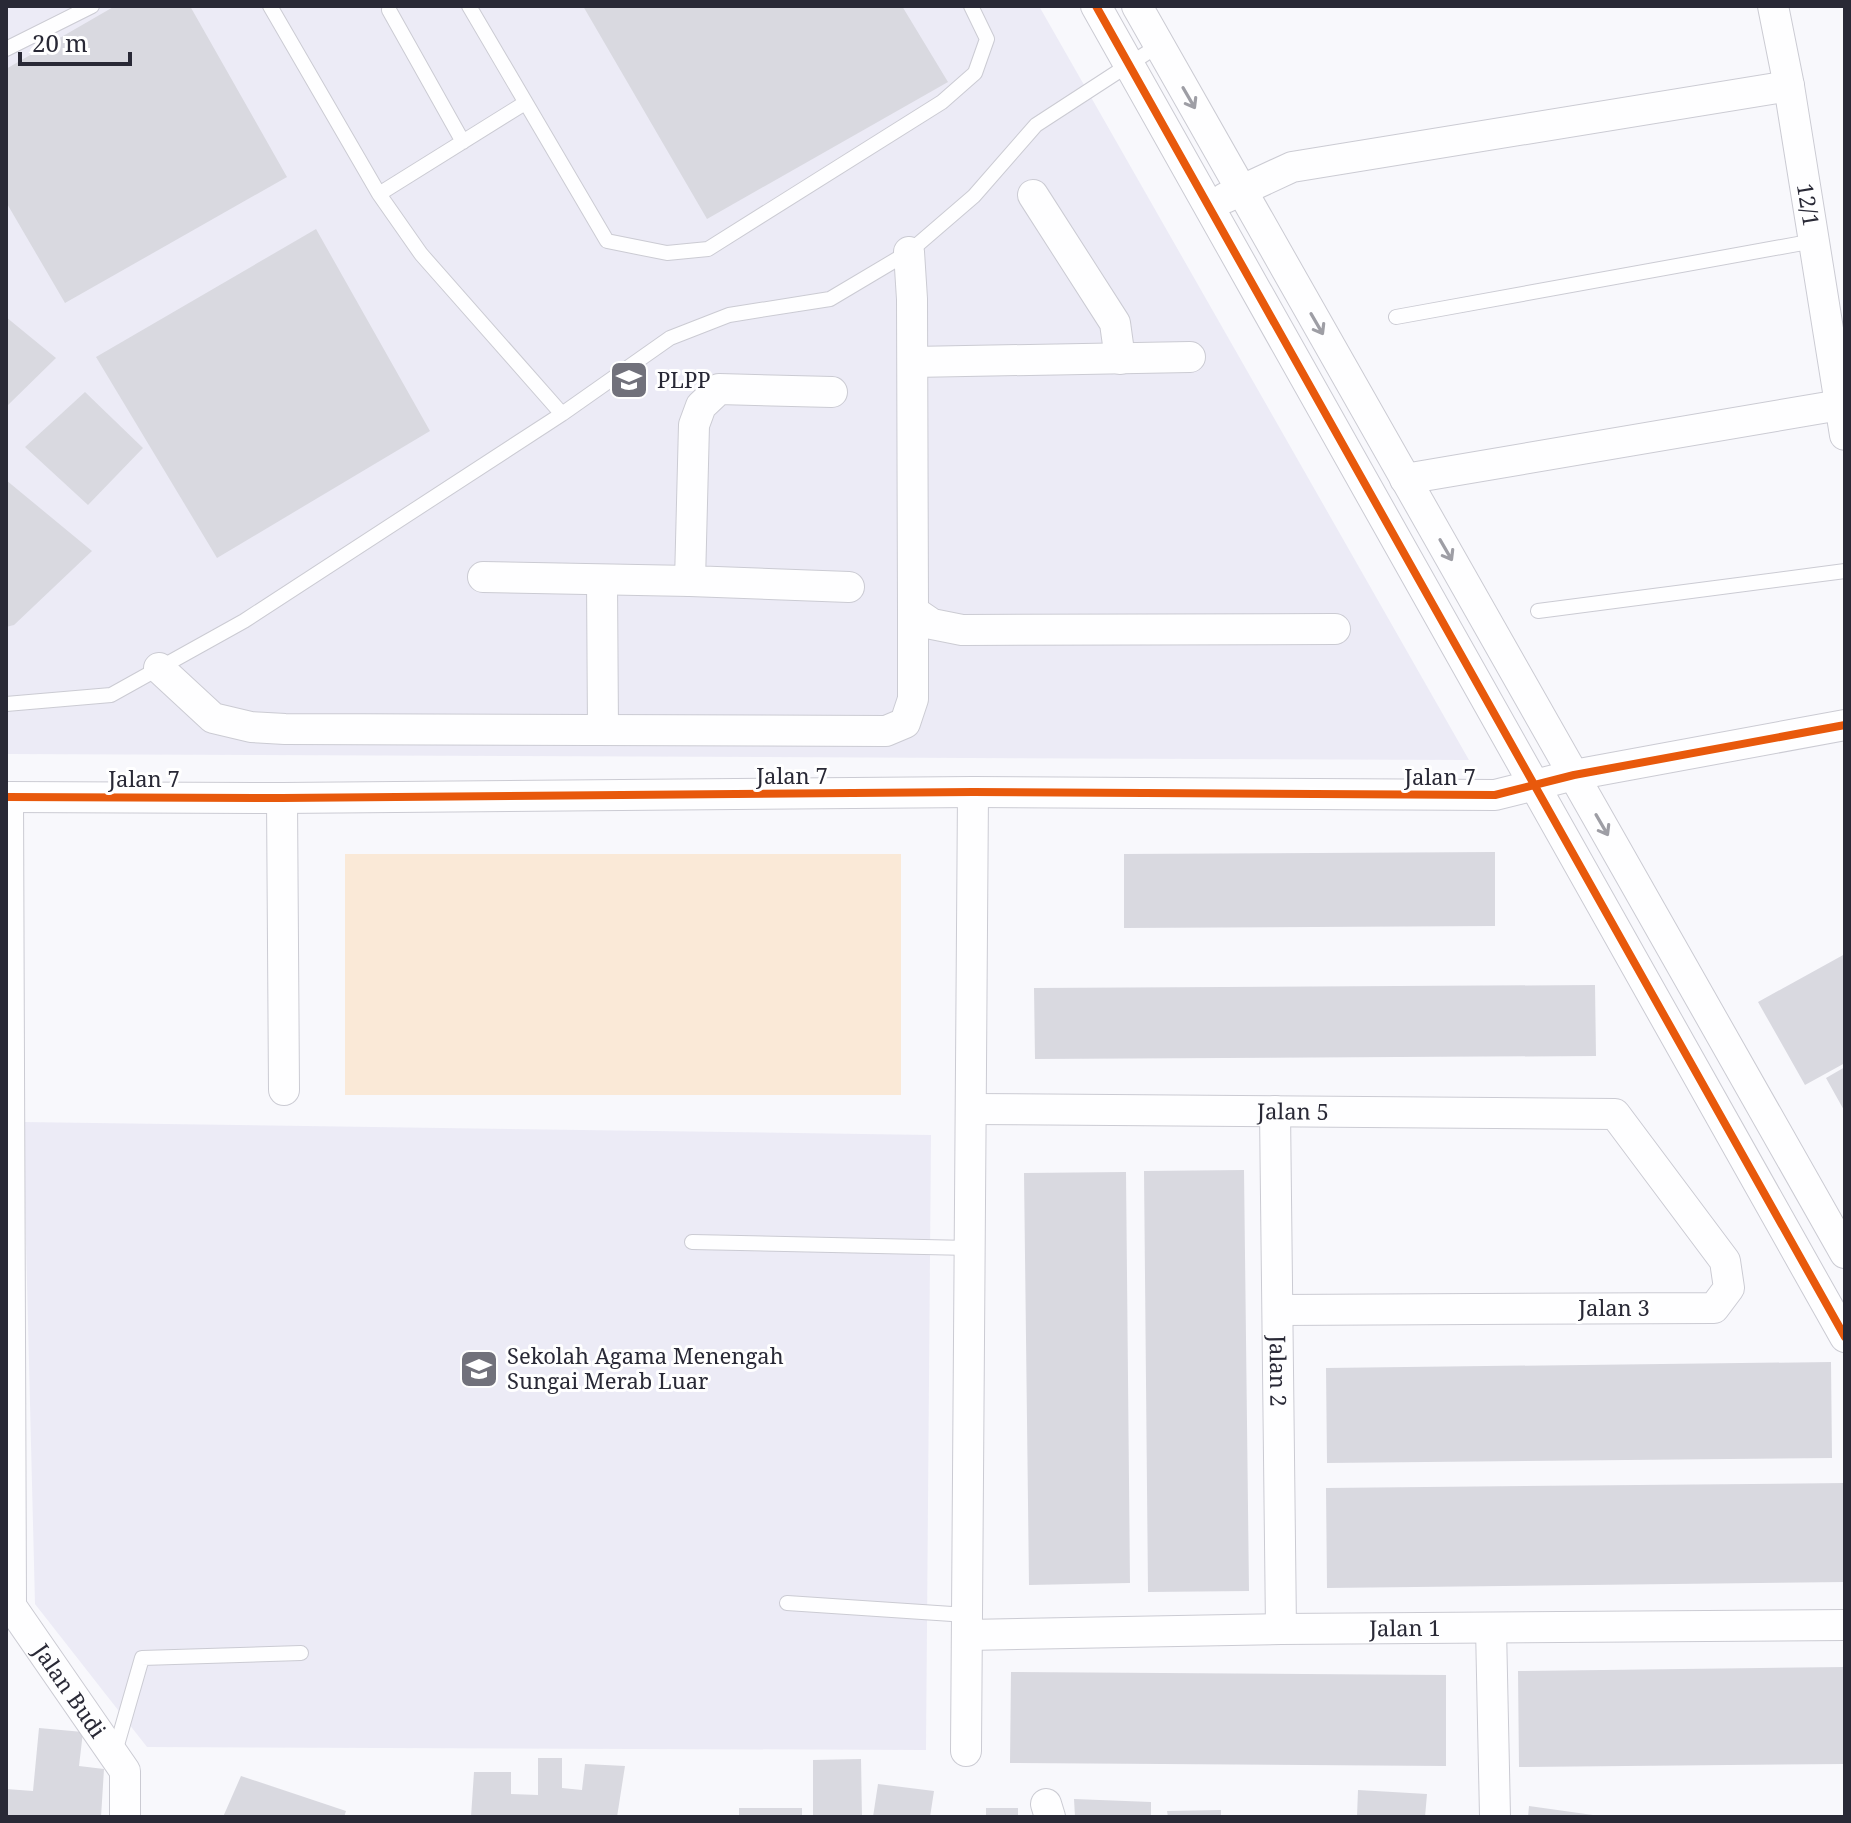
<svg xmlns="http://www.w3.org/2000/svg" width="1851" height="1823" font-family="'Noto Serif',serif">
  <rect width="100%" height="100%" fill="#f8f8fc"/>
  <path fill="#ecebf6" d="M6,6h1033l430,754 -1463,-6z
    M23,1122l908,13 -5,615 -779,-3 -112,-143z"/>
  <path fill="#fae9d7" d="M345,854h556v241h-556z"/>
  <path fill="#d9d9e0" d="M115,6h75l97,171 -222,126 -59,-101v-133z
    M583,6h319l46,76 -241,137z
    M316,229l114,202 -213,127 -121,-201z
    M6,317l50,41 -50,49z
    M85,392l58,56 -55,57 -63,-58z
    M6,480l86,71 -78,74 -8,2z
    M1495,852v74l-371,2v-74z
    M1845,954v109l-40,22 -47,-83z
    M1595,985l1,71 -561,3 -1,-71z
    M1845,1067v45l-19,-34z
    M1244,1170l5,421 -101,1 -4,-421z
    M1126,1172l4,411 -101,2 -5,-412z
    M1831,1362l1,96 -505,5 -1,-95z
    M1845,1483v99l-518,6 -1,-100z
    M1845,1667v97l-326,3 -1,-96z
    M1011,1672l435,3v91l-436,-3z
    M39,1728l44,4 -4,34 25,3 -3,48h-95v-28l27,2z
    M538,1758h24v30l20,2 3,-26 40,2 -8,51h-146l3,-45h37v22l27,1z
    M861,1759l1,58h-49v-57z
    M241,1776l105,35 -2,6h-121z
    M878,1784l56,7 -4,26h-57z
    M1358,1790l69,4 -2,23h-68z
    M1074,1799l77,3v15h-76z
    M1529,1806l64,9v2h-65z
    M739,1808h63v9h-63z
    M986,1808h32v9h-32z
    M1221,1810v7h-53l-1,-6z"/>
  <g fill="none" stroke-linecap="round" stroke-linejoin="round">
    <defs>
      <path id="service" d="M270,6l109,188 42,60 141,160
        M469,6l138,235 60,12 41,-4 234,-147 33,-29 12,-34 -16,-33
        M389,10l74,132
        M6,49l86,-43
        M379,194l146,-91
        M1396,317l418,-76
        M1538,611l307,-40
        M6,704l105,-9 133,-74 318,-207 108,-76 59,-23 101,-16 79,-47 65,-56 62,-71 123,-80
        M692,1242l278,6
        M787,1603l180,12
        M115,1752l27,-94 159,-5"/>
      <g id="minor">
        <path d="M1096,6l749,1331"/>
        <path d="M1137,6l708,1247"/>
        <path id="s1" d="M1773,6l16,80 56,349"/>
        <path d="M1033,195l82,128 5,36"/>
        <path d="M1225,198l67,-31 497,-81"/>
        <path d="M909,252l3,47 1,312 19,13 30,6 373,-1"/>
        <path d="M913,362l277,-5"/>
        <path d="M832,392l-113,-3 -18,17 -7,19 -4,156 159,6"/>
        <path d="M1405,479l435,-74"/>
        <path d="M483,577l207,4"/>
        <path d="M602,580l1,150"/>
        <path d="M159,668l54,50 38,9 34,2 601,2 19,-8 8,-24v-88"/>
        <path d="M6,797l276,1 691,-6 522,3 79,-20 271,-50"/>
        <path id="s2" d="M8,797l3,809 114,165v46"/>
        <path d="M282,798l2,292"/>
        <path id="s3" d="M971,1109l644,5 110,147 4,27 -15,20 -436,2"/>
        <path id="s4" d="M1275,1111l6,518"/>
        <path d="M1491,1628l4,188"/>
        <path id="s5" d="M967,1635l314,-6 564,-4"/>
        <path d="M966,1751l7,-959"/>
        <path d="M1046,1804l4,13"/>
      </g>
    </defs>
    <use href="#service" stroke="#cbcbd3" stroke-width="16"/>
    <use href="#minor" stroke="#cbcbd3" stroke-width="32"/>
    <use href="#service" stroke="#fefeff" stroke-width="14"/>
    <use href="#minor" stroke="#fefeff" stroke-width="30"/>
    <defs>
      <path id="cycleway" d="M1096,6l749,1331
        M6,797l276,1 691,-6 522,3 79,-20 271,-50"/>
    </defs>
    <use href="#cycleway" stroke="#fff" stroke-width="13"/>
    <use href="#cycleway" stroke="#e8590c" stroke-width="8"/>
  </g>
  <defs><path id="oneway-shaft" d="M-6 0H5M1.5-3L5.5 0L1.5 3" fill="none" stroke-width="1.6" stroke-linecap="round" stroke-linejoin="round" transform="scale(2)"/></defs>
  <g stroke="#9e9ea5">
    <use href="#oneway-shaft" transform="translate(1189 98) rotate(60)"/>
    <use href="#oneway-shaft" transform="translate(1317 324) rotate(60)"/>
    <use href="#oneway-shaft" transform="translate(1446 550) rotate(60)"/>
    <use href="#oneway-shaft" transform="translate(1602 825) rotate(60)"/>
  </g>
  <defs>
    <symbol id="school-square" viewBox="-11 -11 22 22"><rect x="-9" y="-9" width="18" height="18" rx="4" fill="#71717b" stroke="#fff"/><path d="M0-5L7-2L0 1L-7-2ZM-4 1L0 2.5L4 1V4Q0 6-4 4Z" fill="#fff"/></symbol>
  </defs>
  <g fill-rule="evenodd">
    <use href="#school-square" x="607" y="358" width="44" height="44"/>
    <use href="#school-square" x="457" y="1347" width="44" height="44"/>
  </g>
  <g text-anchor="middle" stroke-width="6" stroke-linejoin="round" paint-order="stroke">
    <g font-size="22" fill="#292936" stroke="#fff">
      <text dy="8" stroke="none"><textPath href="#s1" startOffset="202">12/1</textPath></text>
      <text x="792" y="784">Jalan 7</text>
      <text x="1440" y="785">Jalan 7</text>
      <text x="144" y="787">Jalan 7</text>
      <text dy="8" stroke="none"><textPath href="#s3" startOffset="322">Jalan 5</textPath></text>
      <text x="1614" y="1316">Jalan 3</text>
      <text dy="8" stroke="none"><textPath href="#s4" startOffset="260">Jalan 2</textPath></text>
      <text dy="8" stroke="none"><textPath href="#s5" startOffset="438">Jalan 1</textPath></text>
      <text dy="8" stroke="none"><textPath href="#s2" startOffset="912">Jalan Budi</textPath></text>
    </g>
    <g font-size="22" fill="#292936" stroke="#fff" text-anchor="start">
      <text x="657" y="388">PLPP</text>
      <text x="507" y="1364">Sekolah Agama Menengah<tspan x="507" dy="25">Sungai Merab Luar</tspan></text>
    </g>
  </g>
  <rect width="1851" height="1823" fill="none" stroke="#292936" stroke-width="16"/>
  <path d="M20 52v12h110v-12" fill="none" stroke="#292936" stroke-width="4"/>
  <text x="32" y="52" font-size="24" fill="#292936" stroke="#ffffff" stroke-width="6" paint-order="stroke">20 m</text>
</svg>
